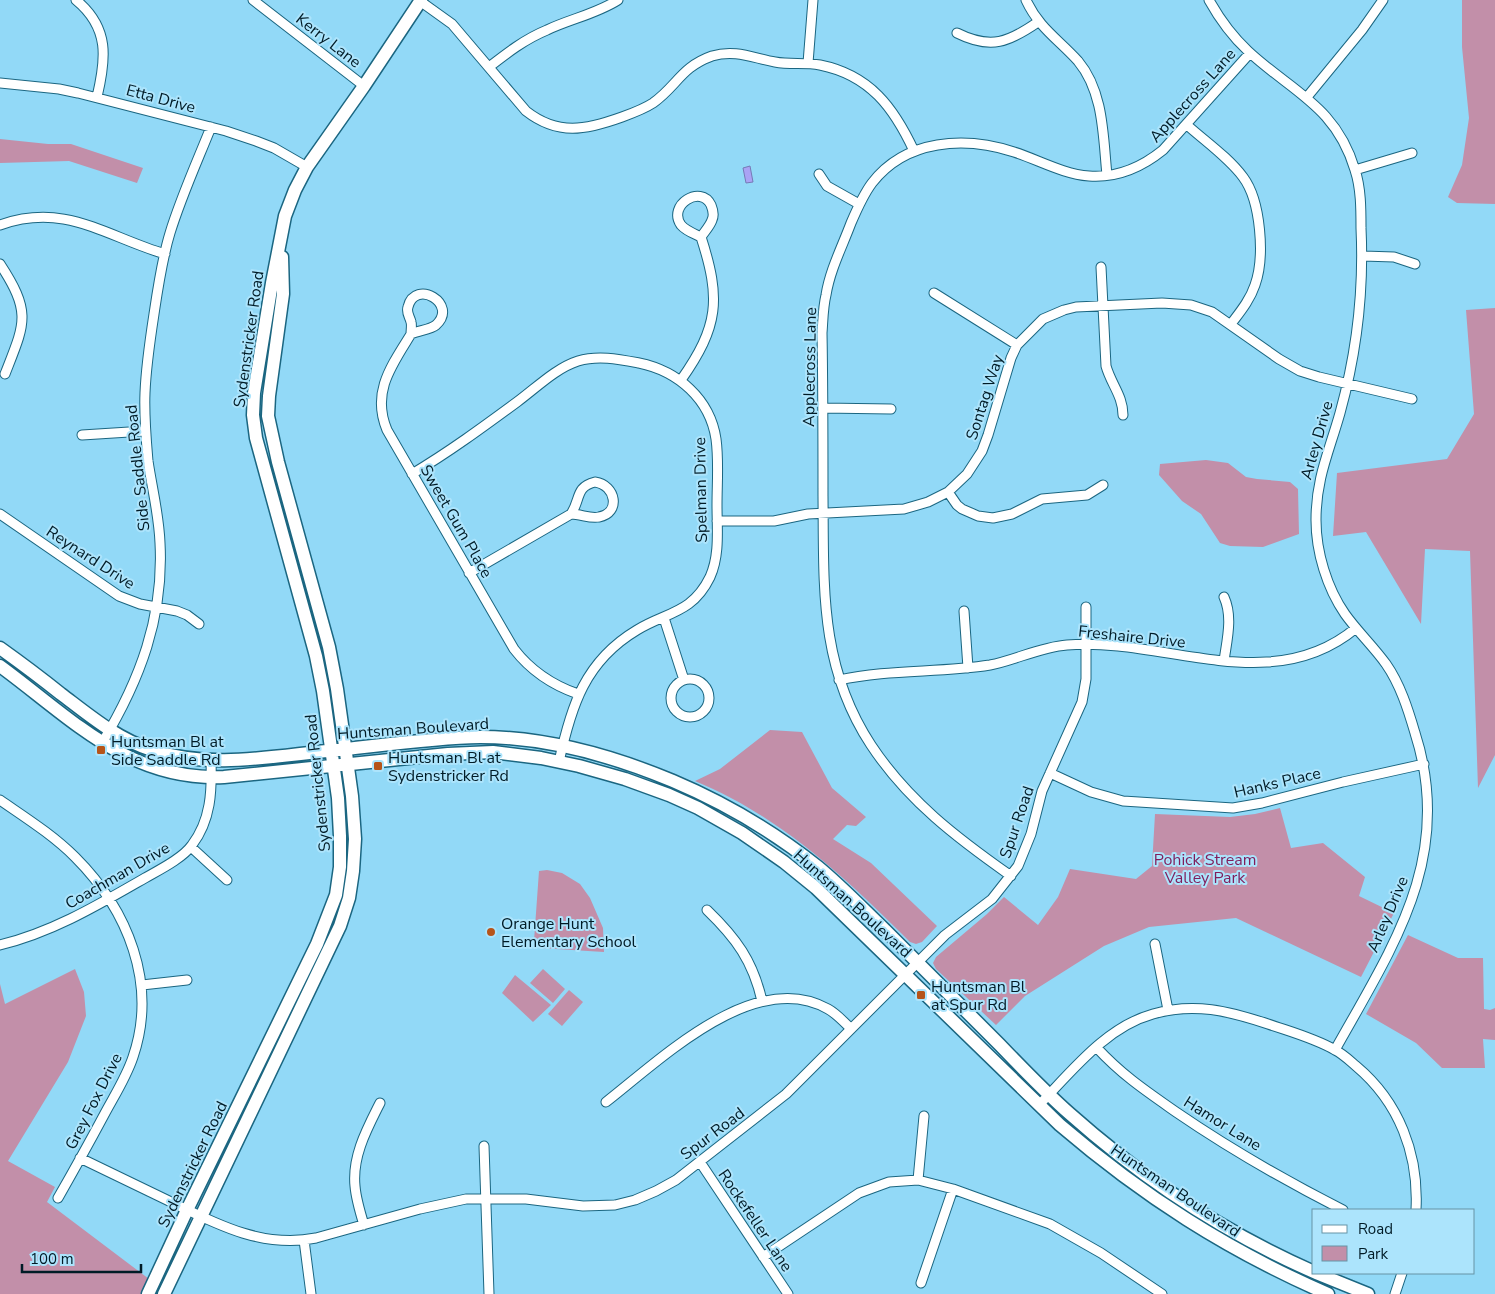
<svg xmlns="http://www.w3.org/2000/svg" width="1495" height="1294" font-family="'Nunito Sans',sans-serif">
  <rect width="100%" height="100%" fill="#92d9f7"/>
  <path fill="#c28fa9" d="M1462,0h33v204l-38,-1 -9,-6 14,-32 7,-47 -7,-71z
    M0,139l48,5h23l72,24 -6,15 -68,-22 -69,2z
    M1495,308v447l-17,33 -8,-237 -45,-2 -4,75 -55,-92 -33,4 4,-63 110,-14 27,-45 -8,-104z
    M1206,460l22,3 18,14 11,2 33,3 8,7 1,45 -36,13 -33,-1 -10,-3 -19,-29 -19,-13 -23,-26 1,-11z
    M770,730l32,2 30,56 34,29 -10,9 -9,-1 -14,14 38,24 66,63 -15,16 -6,2 -6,-2c-64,-64 -130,-126 -215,-161l25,-12z
    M1280,808l11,40 32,-5 42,34 -6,19 35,17 -33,64 -125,-59 -87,9 -45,19 -79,50 -29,29 -60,-56 -3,-6 3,-6 51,-43 17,-17 34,28 20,-28 12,-28 66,10 16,-13 3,-52 75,3 25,-3z
    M547,870l15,3 18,11 10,14 13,30 1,24 -64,-4 -6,-7 5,-70z
    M1408,935l50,23h25l1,51 6,1 5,-2v32l-12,-1 2,29h-43l-26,-25 -50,-29z
    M75,969l9,23 2,24 -18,46 -60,99 47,26 -8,15 102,77 -7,15h-142v-310l5,20z
    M543,969l22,20 -12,14 -23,-20z
    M515,975l36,30 -18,17 -31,-29z
    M569,990l14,12 -21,24 -14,-12z"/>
  <path fill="#a9a3f4" stroke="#767ab6" d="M750,166l3,16 -7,1 -3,-15z"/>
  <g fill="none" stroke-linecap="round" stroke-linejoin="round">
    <defs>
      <path id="street" d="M76,0c34,28 30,59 21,97
        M253,0l111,86
        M1026,0c13,28 32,39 52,61 26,31 25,76 29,114
        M1209,0c10,18 23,36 39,51 44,41 88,55 107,119 6,18 6,39 6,58 3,63 -4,124 -21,185 -11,39 -24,65 -24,107 0,32 11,68 29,94 12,17 28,32 41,50 14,20 22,45 29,69 40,124 -22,213 -80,317
        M420,1l32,23 74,87c32,25 60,19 96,6 11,-4 22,-8 31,-14 24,-17 28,-36 59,-47 23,-7 41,2 63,6 15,3 30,0 45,3 50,10 74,43 94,86
        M957,33c34,17 52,9 81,-11
        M808,63l5,-63
        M489,67c18,-14 36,-28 58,-37 23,-11 49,-16 71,-30
        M0,83l59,6 19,4 148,38 30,10 18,7 33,19
        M1307,97l55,-67 21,-30
        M1187,125c19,17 41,32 56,52 18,24 22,80 12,108 -5,15 -15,27 -24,39
        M1355,170l57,-17
        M819,174l8,12 32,18
        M0,225c65,-23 105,11 165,29
        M1363,256l31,1 21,7
        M0,264c32,49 25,59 5,110
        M1101,267l5,99c5,18 17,30 17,49
        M934,293l83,52
        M411,334c0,-4 1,-9 0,-12 -1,-5 -5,-9 -3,-15 7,-29 51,-3 28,18 -6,5 -17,5 -25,9 -19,31 -40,58 -24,96l127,219c17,22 38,36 64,45
        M681,380c38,-54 40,-81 20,-143 4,-6 9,-11 11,-17 2,-4 1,-10 -1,-15 -10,-21 -44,0 -30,20 5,6 14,9 20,12
        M823,408l68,1
        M82,435l63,-4
        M412,474c37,-22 71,-47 105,-72 19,-14 39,-34 61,-41 20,-6 40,-2 61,2 39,8 71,36 77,76 3,22 1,44 1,66 0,24 3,50 -7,72 -18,37 -44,35 -73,53 -52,31 -66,76 -78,132
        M595,482c21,3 26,31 4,35 -9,2 -18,-3 -28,-3 10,-15 4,-27 24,-32z
        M948,492l9,13 5,4 16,7 15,2 19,-4 30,-15 45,-4 16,-10
        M0,514l119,82 21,8 37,7 10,4 12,9
        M717,521h57l34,-7 96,-5 24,-7 20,-10 19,-18 15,-23 6,-16 23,-77 6,-13 26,-26 21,-9 12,-3 86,-4 29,2 21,7 67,47 21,12 19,6 93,22
        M469,573l102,-59
        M1224,597c9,20 3,42 0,64
        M964,611l4,57
        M664,618l20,62
        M671 698a19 19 0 1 1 38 0a19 19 0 1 1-38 0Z
        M839,680c50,-11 101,-7 151,-15 26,-5 50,-18 77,-20 97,-8 204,54 289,-17
        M102,743c38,-63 62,-126 58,-200 -1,-28 -8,-55 -12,-82 -2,-23 -4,-45 -3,-68 1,-26 5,-53 9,-79 4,-27 8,-55 16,-81 11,-36 27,-71 41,-106
        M1050,773l41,19 32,9 110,7 29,-5 81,-21 81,-18
        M0,800c26,18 53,35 75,57 53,53 83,127 58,200 -7,21 -19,39 -29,58 -15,28 -30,55 -46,83
        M191,847l36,33
        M1011,876c-54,-38 -103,-75 -140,-131 -52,-79 -47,-159 -48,-249 0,-55 0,-109 -1,-163 1,-13 1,-26 4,-38 4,-25 16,-48 25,-72 6,-14 12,-28 21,-40 34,-44 93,-47 142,-31 25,8 49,22 75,24 27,2 53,-9 74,-26l87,-97
        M707,910c29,28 46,51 55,91
        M1155,944l13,66
        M0,945c53,-13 98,-40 145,-67 14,-8 38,-20 47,-33 19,-25 20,-54 19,-84
        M142,985l45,-5
        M1097,1048c25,27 49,43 79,64 54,37 110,69 167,98
        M606,1102c54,-42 149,-135 222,-93 9,5 16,13 23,20
        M1039,1105c33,-34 67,-78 114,-91 41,-12 76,-3 115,10 23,8 46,14 67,26 8,4 14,10 21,16 43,36 63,88 60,144
        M484,1146l5,148
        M80,1158c29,14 58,28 87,42 47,23 95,49 149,38l104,-29 46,-10h60l57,7 32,-1 20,-5 21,-9 20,-11 110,-86 159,-159 47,-36 26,-33 13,-32 11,-43 40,-89 4,-23v-72
        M700,1162l88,132
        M918,1180l6,-64
        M364,1225c-4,-13 -8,-26 -9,-39 -3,-30 12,-57 25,-83
        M304,1240l7,54
        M763,1257l96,-64 30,-11 29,-2 35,9 97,35 51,29 61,41
        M921,1283l32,-94
        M1395,1294l7,-21"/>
      <path id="secondary" d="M0,648c21,15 41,30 61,46 29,22 56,45 91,56 57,19 116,7 175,1 50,-5 102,-13 153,-14 65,0 133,19 193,44 52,22 101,51 145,86 23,19 45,42 67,63 38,38 76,76 114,114 23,24 46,48 71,70 72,64 155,119 244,158
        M0,666c71,52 128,115 224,111l224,-23 45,-2 48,6 38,8 46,13 44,16 29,13 44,25 42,29 32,26 244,237c83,71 167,125 268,169
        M1316,1273l52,21
        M148,1294l39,-84 130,-266 19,-49 4,-28v-31l-2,-38 -15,-107 -7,-35 -60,-218 -3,-23 1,-22 18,-110 13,-67 10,-26 12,-23 57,-81 57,-86
        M164,1294l176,-368 9,-28 4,-27 2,-32 -3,-43 -15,-107 -8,-42 -51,-185 -10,-46 1,-20 14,-102 -1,-37"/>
    </defs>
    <use href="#street" stroke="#1b6681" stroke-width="11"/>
    <use href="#secondary" stroke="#1b6681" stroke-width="15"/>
    <use href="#street" stroke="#fff" stroke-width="9"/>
    <use href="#secondary" stroke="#fff" stroke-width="12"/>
  </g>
  <g fill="#b65419" stroke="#ace4fc" stroke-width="2">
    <rect x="96" y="745" width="10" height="10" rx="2.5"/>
    <rect x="373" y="761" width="10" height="10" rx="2.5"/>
    <circle cx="491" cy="932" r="5"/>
    <rect x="916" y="990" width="10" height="10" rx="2.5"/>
  </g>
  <g text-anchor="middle" stroke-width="4" stroke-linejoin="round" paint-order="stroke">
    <g font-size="16" fill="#001b26" stroke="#ace4fc">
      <text transform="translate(329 40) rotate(38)" y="6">Kerry Lane</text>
      <text transform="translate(1192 95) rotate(-48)" y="6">Applecross Lane</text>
      <text transform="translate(161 98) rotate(15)" y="6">Etta Drive</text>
      <text transform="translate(248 339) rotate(-82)" y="6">Sydenstricker Road</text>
      <text transform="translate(809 367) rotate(-89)" y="6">Applecross Lane</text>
      <text transform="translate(984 397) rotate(-72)" y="6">Sontag Way</text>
      <text transform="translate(1316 440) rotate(-74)" y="6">Arley Drive</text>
      <text transform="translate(137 468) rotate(-96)" y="6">Side Saddle Road</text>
      <text transform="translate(700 490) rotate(-91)" y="6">Spelman Drive</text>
      <text transform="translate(457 521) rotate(60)" y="6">Sweet Gum Place</text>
      <text transform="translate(91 557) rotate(33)" y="6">Reynard Drive</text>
      <text transform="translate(1132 636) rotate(6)" y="6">Freshaire Drive</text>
      <text transform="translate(413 728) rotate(-4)" y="6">Huntsman Boulevard</text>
      <text transform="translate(1277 782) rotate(-13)" y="6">Hanks Place</text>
      <text transform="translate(317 783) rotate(-96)" y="6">Sydenstricker Road</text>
      <text transform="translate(1016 822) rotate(-71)" y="6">Spur Road</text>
      <text transform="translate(117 875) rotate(-30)" y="6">Coachman Drive</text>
      <text transform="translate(853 903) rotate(42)" y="6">Huntsman Boulevard</text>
      <text transform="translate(1387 914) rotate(-67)" y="6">Arley Drive</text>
      <text transform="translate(93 1101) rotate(-63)" y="6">Grey Fox Drive</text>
      <text transform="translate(1223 1123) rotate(32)" y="6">Hamor Lane</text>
      <text transform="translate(712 1133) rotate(-37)" y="6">Spur Road</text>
      <text transform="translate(192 1164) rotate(-64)" y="6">Sydenstricker Road</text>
      <text transform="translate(1176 1190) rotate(34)" y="6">Huntsman Boulevard</text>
      <text transform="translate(756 1220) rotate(56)" y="6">Rockefeller Lane</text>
    </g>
    <g font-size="16" fill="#001b26" stroke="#ace4fc" text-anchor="start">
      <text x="111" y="747">Huntsman Bl at<tspan x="111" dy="18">Side Saddle Rd</tspan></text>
      <text x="388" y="763">Huntsman Bl at<tspan x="388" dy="18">Sydenstricker Rd</tspan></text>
      <text x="501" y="929">Orange Hunt<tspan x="501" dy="18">Elementary School</tspan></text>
      <text x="931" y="992">Huntsman Bl<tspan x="931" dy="18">at Spur Rd</tspan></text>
    </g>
    <g font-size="16" fill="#7f1d5b" stroke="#ace4fc">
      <text x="1205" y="865">Pohick Stream<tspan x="1205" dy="18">Valley Park</tspan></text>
    </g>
  </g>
  <rect x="1312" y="1209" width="162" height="65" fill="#ace4fc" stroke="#6794a6"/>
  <rect x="1322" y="1225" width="25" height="8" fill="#ffffff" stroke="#6794a6"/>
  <text x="1358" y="1234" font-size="15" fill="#001b26">Road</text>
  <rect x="1322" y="1246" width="25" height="15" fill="#c28fa9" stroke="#6794a6"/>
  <text x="1358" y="1259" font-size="15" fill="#001b26">Park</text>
  <path d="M22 1264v8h119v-8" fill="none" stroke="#001b26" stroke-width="2.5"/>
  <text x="30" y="1264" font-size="15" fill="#001b26" stroke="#ace4fc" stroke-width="4" paint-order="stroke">100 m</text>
</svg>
